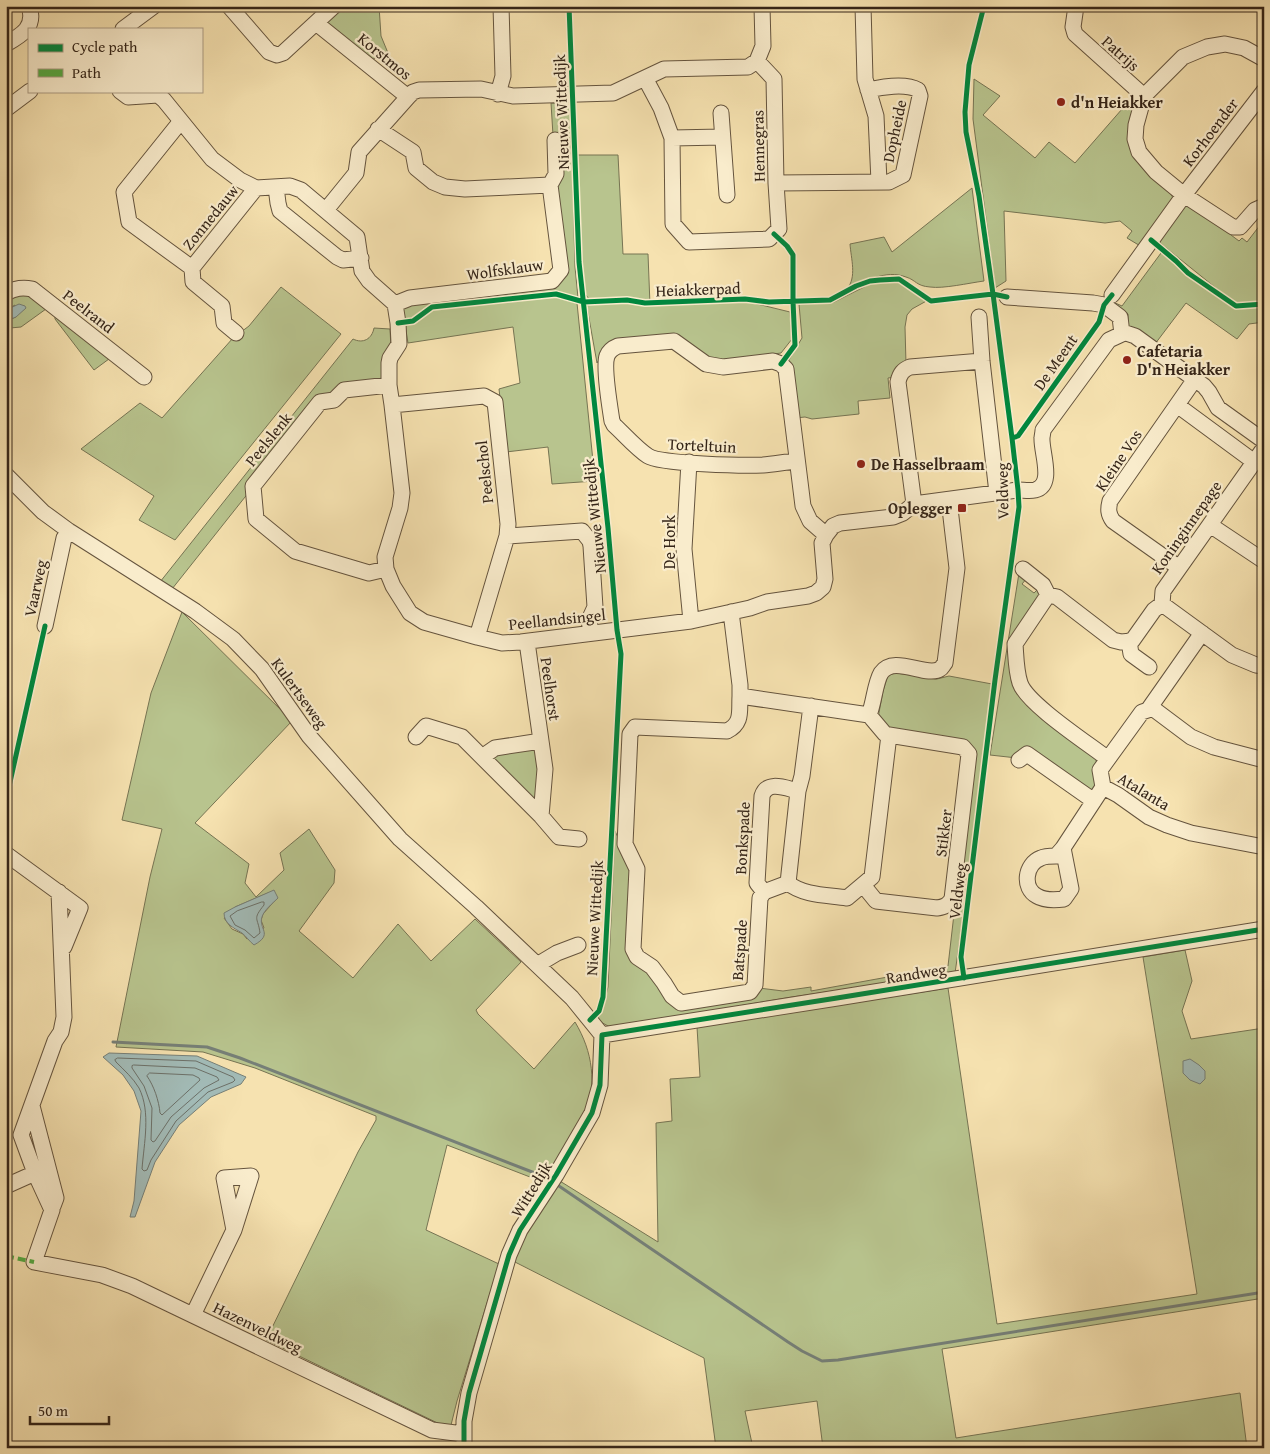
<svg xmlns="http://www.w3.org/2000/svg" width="1270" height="1454" font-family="'Gentium Book Plus',serif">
  <rect width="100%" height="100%" fill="#f6e2b0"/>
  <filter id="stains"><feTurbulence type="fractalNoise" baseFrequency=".004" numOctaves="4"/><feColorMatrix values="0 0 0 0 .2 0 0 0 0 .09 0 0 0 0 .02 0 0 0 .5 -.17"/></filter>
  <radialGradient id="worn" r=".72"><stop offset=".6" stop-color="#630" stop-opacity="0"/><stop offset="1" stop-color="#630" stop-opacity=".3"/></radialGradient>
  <path fill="#b8c48e" stroke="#767453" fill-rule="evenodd" d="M340,6h39l2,30 7,17 -17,7 -43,-34v-10z
    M974,79l26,17 -17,19 52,43 14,-16 26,21 61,-70 1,5 -6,39 37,51 5,10 -31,49 -15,-9 5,-7 -12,-10 -15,2 -101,-12 2,70 -11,7 -22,-169z
    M551,103l13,1 7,4 4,159 3,31 -24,-7 -122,12 -16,14 -15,3 -2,-10 24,-9 132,-16 1,-101z
    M577,155h41l5,99h25l2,51 95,-4 45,11 2,27 -11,14 -66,9 -38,-24 -67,4 -13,21 -10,-56 3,-4 39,-1 14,3h6l-14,-6 -44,2 -7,-8 -3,-35z
    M972,188l12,93c-15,2 -41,8 -54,6 -14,-1 -14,-7 -24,-10 -21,-8 -40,5 -59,12 10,-12 4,-30 3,-45l34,-7 8,15z
    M1191,205l48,36 3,-3 5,4 17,-22v82l-22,3 -10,-4 -72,-58 1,-10 22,-27z
    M1161,253l76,56 27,-3v16l-15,2 -12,15 -51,-36 -31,41 -27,-12v-18l-15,-12 9,4z
    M895,281l19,8 16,10 -18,10 -5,6 -2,12 1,37 -9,13 -9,1 2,20 -32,3 1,13 -47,5 -7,-2 -10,1 -8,-55 15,-25 -3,-34 35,-2 38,-19z
    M281,287l60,47 -166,206 -36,-20 15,-24 -73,-47 59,-46 22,15 71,-80 16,-12z
    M30,293l16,16 -25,18 -11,1 -4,2v-9l10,-4 -1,-12 -9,5v-12z
    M555,296l22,7 18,178 -43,3 -4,-37 -42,5 -7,-63 21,-6 -7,-56 -105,16 -3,-18 14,-4 13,-13z
    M55,315l58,41 -19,14 -39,-51z
    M374,328l16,1 1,20 -8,29 -39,6 -95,108 -77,97 -12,-7 193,-243c10,5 19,0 21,-11z
    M1019,573l8,5 -5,6 12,9 5,-5 2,8 -31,49 7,44 78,64 5,33 -7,12 -56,-43 -20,3 -27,-3z
    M182,612l110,109 -97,102 54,41 -4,19 11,14 28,-27 -4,-17 29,-24 26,41 -1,13 -35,48 54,47 45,-54 33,37 44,-42 46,43 -45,48 2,4 56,55 41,-47c18,30 22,62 10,94 -3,7 -9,14 -13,20 -9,15 -19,31 -29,46l-96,-37 -21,85 73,34 -42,137 -7,28 -184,-89 92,-188 18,-32v-4l-121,-48 -52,-16 -87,-5 34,-170 12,-48 -40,-9 29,-127zM268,893l9,5 -14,16 -2,6 3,8 -17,11 -4,-5 -11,-5 -8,-11 11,-11z
    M896,673l41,6 12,-3 43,8 -28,227 -9,62 -163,24 -172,29 -10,1 -13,-7v-9l7,-8 4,-16 7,-156 16,35 -2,79 47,56 83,-13 24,3 28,-4v4l137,-25 24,-208 -84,-26 -10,-14 5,-27 5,-16z
    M536,749c5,14 1,39 -2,54l-44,-45 4,-4z
    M1185,950l7,31 -10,30 9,28 73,-11v270l-322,51 14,89 284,-45 7,55h-424l-6,-47 -72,10 8,37h-37l-12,-90 -191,-97 15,-36 27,-47 103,64 -2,-119 16,-2 -2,-42 30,-2 -3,-50 251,-39 49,336 200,-30 -54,-337z"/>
  <path fill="#a2bbb7" stroke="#767f77" d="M19,304l6,2 1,2 -10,9 -10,4v-11z
    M274,890l4,8c-5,5 -14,12 -16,19 -4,12 12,17 -8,28 -5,-4 -8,-9 -12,-12 -8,-5 -18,-9 -18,-20l11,-6z
    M109,1053l88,3 49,21 -5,7 -30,13 -32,28 -24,37 -20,55h-5l4,-16 7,-90 -7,-20 -11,-16 -20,-18z
    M1190,1059l9,6 6,6v8l-5,5 -10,-4 -7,-7v-12z"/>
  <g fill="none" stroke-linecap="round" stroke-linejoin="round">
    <path stroke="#6c7068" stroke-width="1" d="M262,902h2v3c-12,15 -6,12 -4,28l-6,5 -9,-8 -10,-5 -5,-9 7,-5z
      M118,1058l78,3 37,16 2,3 -2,2 -25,10 -32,29 -25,39 -4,10 -3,1 -2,-2c2,-26 9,-57 -3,-81 -6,-10 -15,-18 -23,-26l-1,-2z
      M134,1065l61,3 22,9 2,3 -15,8 -33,29 -16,24 -2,1 -2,-2 1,-32 -8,-22 -12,-18v-2z
      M150,1073l43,2 6,3 1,2 -38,35 -2,-2c-1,-12 -6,-27 -13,-37z"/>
    <path stroke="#767f77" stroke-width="3" d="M113,1042l94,5 33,11 300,117
      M556,1184l232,158 14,9 20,10 16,-1 426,-68"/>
    <defs>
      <path id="minor" d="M229,6l40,46 8,3 6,-2 51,-47
        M863,6l2,73 11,37 3,66
        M1076,6l-3,21 2,7 69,62
        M316,23l92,74
        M123,29l31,-23
        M6,44c16,-9 30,-17 23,-38
        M1264,59l-20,-11 -19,-4 -18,3 -24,10 -39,39 -8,29 -1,14 4,13 17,20 28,23 49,32h7l15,-17 9,-4
        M645,78l16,30 11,30 1,86 16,18 80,-3 10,-10 -3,-46 -2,-104 -17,-18
        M120,91l8,6 30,-2 6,5 48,59 28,21 16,8 34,-2 11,4 56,47 5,34 7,10 26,23 3,19 1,21 -9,14 -1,5v22l3,20 10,88 -2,15 -15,49 1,12 7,17 17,27 14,9 53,15 25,6 19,-1 170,-21 59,-13 17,-6 41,-6 8,-3 7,-6 2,-8 -3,-36 4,-8 7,-9 7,-3 53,-6 10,-4 11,-9 104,-14c5,0 12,1 17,0 20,-5 6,-38 7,-52 0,-2 1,-5 1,-8l66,-90 13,-6 -2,-17 -16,-12 -11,-2 -86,-6
        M498,94l5,-18 -2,-70
        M6,109l24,-18
        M721,113l6,82
        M181,121l-57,71 5,30 63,46
        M378,129l35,23 3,16 17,14 12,5 20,2 85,-4
        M672,138l50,-1
        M776,183l113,-1 14,-7 17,-79 -2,-6c-12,-7 -37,-3 -50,0
        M276,187l2,16 2,8 57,46 6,3 18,-2
        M326,210l30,-37 3,-21 49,-55 5,-5 6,-2 62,-1 32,7 100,-3 51,-24 84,-2 9,-6 6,-15 -1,-40
        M6,293c9,-5 16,-6 26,-4l112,88
        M1112,295l72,-100 80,-104
        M395,304l15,-6 142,-17 9,-11 -11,-85 6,-11 -1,-34
        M979,317l3,44 15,132
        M236,333l-12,-10 -2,-17 -29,-24 -1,-14 64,-80
        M1122,334l4,-1 9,3 69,50 5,6 9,16 46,33
        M392,405l92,-9 11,6 13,122 -1,12 -30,101
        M1177,405l76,56
        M1264,448l-101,143 -1,13 70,51 24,10 8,1
        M797,461c-11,1 -23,3 -34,4 -18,1 -103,-1 -115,-9 -11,-7 -24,-22 -34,-31l-2,-4c-2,-13 -9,-54 -5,-65 2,-5 6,-8 11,-10l56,-5 32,23 17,3 50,-6 8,3 5,5 17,137 7,15 16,14
        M689,462l-5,87 7,72
        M6,475l37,37 26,19 126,80 38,28 29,30 47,67 91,103 76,68 96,91 30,37
        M914,504l-16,-122c2,-9 5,-12 12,-15l72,-6
        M1210,525l54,36
        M507,536l75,-5 8,10 1,5 4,61 -6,13 2,13
        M1178,567l-65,-46c-5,-7 -5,-12 -3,-20l85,-122
        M386,569l-17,4 -74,-22 -39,-32 -3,-33 67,-84 14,-2 10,-10 45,-5
        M1023,569l20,16 5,10
        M731,612l9,73v11l129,19c5,-12 6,-32 12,-42 13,-19 45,5 59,-4 2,-1 3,-4 5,-6l12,-95 -8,-68
        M45,626l19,-88 5,-7
        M1202,633l-54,77 -6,2 -42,58 3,17 15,8 31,22 18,8 24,8 73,14
        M1129,641l2,13 18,13
        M527,642l18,127 -4,47
        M740,696c-1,15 3,27 -13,35l-92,-4 -5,7 -5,110 12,25 -4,80 4,8 15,10 12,16 8,13 9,7 69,-11 5,-7 5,-87 4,-6 24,-9c16,13 40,12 59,15l25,-21 17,-142 -4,-1 -16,-19
        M1151,707l40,30 23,10 50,13
        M416,737l10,-11 36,11 79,79 18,21 20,2
        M482,757l13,-9 46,-7
        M1108,759c-19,-15 -81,-55 -88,-76 -4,-12 -4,-26 -5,-39l33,-49 9,2 56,43 8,2 11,-1 22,-31 8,-6
        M1019,760l8,-6 67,47
        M1063,848l-7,8c-5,0 -11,0 -15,2 -16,6 -19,30 -4,38 8,5 19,4 27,3l7,-10 -8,-41 40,-61
        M6,854l74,54 -16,39
        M788,883l10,-92 4,-15 9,-70
        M863,885l13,16 61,7c8,-1 11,-3 15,-9l17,-145 -6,-7 -74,-12
        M59,892l5,125 -3,15 -6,9 -34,94 14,38 17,37 -18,52 68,13 30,11 300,144 31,4
        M764,892l-7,-9 5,-87c5,-16 23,-8 36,-5
        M537,965l20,-12 21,-8
        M602,1035l235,-37 427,-69
        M32,1106l24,92 -3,8
        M6,1186l29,-13
        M193,1315l41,-85 17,-54 -27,2 10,52
        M464,1448v-27l5,-28 40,-138 11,-25 36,-55 36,-62 8,-28 2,-50"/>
    </defs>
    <use href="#minor" stroke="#65543e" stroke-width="17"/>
    <use href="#minor" stroke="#f9eccc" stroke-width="15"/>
    <path stroke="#54aa42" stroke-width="4" stroke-dasharray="8 4" stroke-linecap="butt" d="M6,1256l28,6"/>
    <defs>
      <path id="cycleway" d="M569,6l10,256 29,266 9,102 4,24 -18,343 -4,14 -9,9
        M774,234l13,12 6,9v46l2,44 -14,19
        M1151,240l25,21 12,12 48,33 28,-2
        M398,323l15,-2 19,-14 124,-13 28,8 43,-2 18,3 100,-4 24,3 61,-2 26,-14 14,-5 10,-1 19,-1 32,22 62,-7 14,3
        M1012,438l6,-2 81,-114 5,-17 8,-10
        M6,800l39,-174
        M964,978l-3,-21 34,-277 24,-173 -1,-17 -6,-52 -19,-144 -14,-98 -13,-64 -1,-20 4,-47 15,-59
        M464,1448v-27l5,-28 40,-138 11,-25 36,-55 36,-62 8,-28 2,-50 235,-37 427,-69"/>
    </defs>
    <use href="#cycleway" stroke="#f9eccc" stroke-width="8"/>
    <use href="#cycleway" stroke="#00873e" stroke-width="5"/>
  </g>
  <g fill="#8f2418" stroke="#f9eccc" stroke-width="2">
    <circle cx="1061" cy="102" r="5"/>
    <circle cx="1127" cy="360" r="5"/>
    <circle cx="861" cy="464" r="5"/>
    <rect x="957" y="503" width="10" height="10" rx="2.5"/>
  </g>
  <g text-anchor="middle" stroke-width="4.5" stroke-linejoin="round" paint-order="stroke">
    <g font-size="16" fill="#352518" stroke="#f9eccc">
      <text transform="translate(1121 53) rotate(42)" y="6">Patrijs</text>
      <text transform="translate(385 56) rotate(39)" y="6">Korstmos</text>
      <text transform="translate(561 112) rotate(-92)" y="6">Nieuwe Wittedijk</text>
      <text transform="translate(894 131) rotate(-78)" y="6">Dopheide</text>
      <text transform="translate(1210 132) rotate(-53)" y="6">Korhoender</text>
      <text transform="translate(758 146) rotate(-91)" y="6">Hennegras</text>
      <text transform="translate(210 217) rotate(-51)" y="6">Zonnedauw</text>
      <text transform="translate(505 269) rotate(-8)" y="6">Wolfsklauw</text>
      <text transform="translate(698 289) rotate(-2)" y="6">Heiakkerpad</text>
      <text transform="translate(89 311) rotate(38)" y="6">Peelrand</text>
      <text transform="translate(1055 362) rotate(-55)" y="6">De Meent</text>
      <text transform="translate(268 439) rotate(-51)" y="6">Peelslenk</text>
      <text transform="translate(702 445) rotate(3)" y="6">Torteltuin</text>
      <text transform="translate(1118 460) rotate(-56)" y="6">Kleine Vos</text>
      <text transform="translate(484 472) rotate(-96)" y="6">Peelschol</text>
      <text transform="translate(1002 491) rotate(-91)" y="6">Veldweg</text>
      <text transform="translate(594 516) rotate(-96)" y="6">Nieuwe Wittedijk</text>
      <text transform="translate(1186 527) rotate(-55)" y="6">Koninginnepage</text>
      <text transform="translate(669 542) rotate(-90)" y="6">De Hork</text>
      <text transform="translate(35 588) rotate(-78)" y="6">Vaarweg</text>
      <text transform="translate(557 619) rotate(-6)" y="6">Peellandsingel</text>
      <text transform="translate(551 689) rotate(82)" y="6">Peelhorst</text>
      <text transform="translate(300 693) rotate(54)" y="6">Kulertseweg</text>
      <text transform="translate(1144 791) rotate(31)" y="6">Atalanta</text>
      <text transform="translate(943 833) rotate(-83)" y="6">Stikker</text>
      <text transform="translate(742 838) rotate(-87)" y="6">Bonkspade</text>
      <text transform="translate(957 891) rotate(-83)" y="6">Veldweg</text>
      <text transform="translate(594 918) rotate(-87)" y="6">Nieuwe Wittedijk</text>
      <text transform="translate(739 950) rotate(-86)" y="6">Batspade</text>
      <text transform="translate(916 973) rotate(-9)" y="6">Randweg</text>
      <text transform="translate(531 1189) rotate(-58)" y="6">Wittedijk</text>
      <text transform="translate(258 1327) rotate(26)" y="6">Hazenveldweg</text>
    </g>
    <g font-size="16" font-weight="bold" fill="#352518" stroke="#f9eccc" text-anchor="start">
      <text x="1071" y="108">d'n Heiakker</text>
      <text x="1137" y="357">Cafetaria<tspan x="1137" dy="18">D'n Heiakker</tspan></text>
      <text x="871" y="470">De Hasselbraam</text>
      <text x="952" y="514" text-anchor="end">Oplegger</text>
    </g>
  </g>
  <rect width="1270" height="1454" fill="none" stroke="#f6e2b0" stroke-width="25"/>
  <rect x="8" y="8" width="1255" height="1439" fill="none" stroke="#352518" stroke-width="2.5"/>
  <rect x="12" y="12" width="1245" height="1429" fill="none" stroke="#352518"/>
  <rect x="28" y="28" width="175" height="65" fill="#f9eccc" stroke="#ab9c84"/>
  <rect x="38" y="44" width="25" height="8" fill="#00873e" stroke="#ab9c84"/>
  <text x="72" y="52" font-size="15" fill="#352518">Cycle path</text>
  <rect x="38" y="69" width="25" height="8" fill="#54aa42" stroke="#ab9c84"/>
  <text x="72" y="78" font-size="15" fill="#352518">Path</text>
  <path d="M30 1416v8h79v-8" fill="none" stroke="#352518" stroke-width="2.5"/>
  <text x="38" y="1416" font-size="15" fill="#352518" stroke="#f9eccc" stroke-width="4" paint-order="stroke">50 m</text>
  <rect width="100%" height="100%" filter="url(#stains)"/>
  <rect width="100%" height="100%" fill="url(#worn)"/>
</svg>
